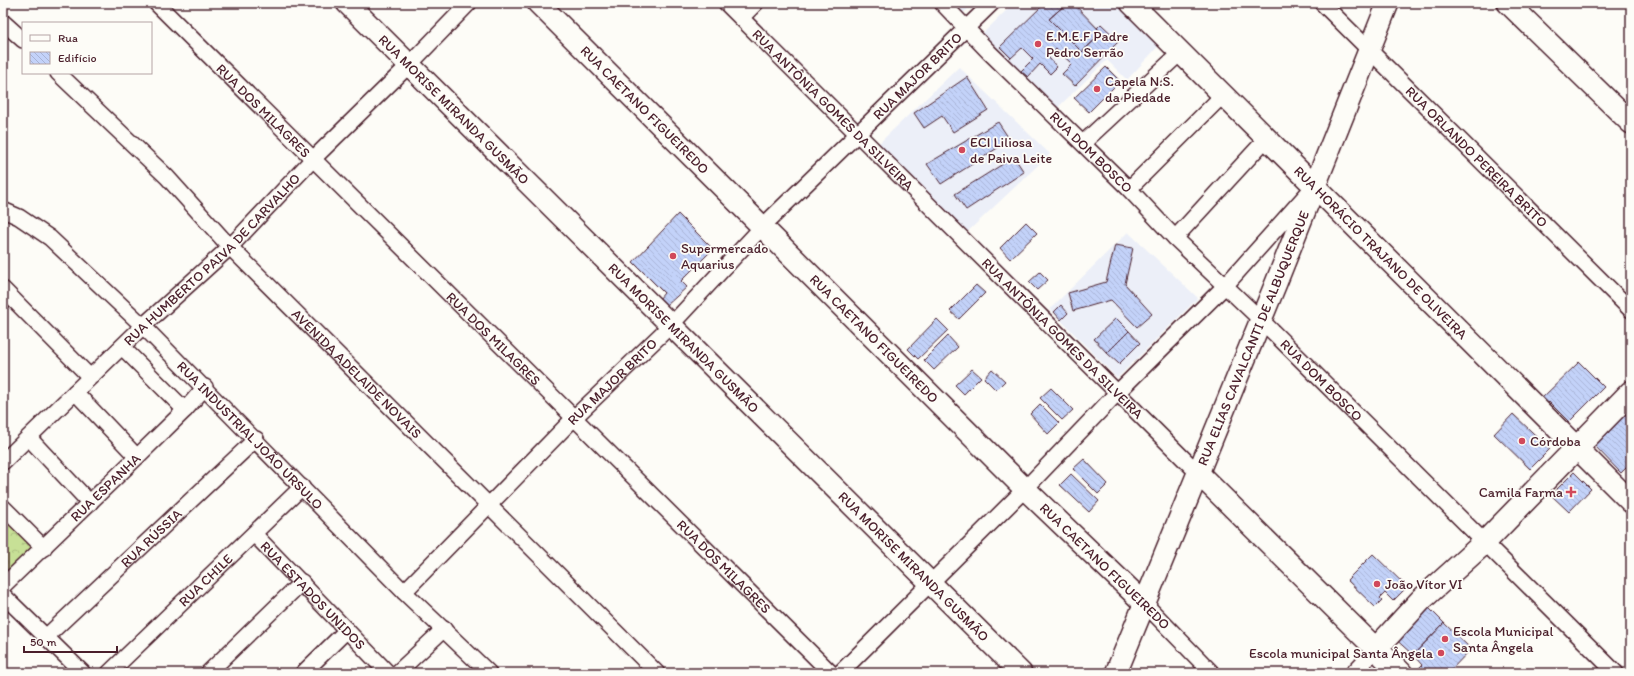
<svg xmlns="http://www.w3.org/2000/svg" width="1634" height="676" font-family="Itim,sans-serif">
  <defs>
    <pattern id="forest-crowns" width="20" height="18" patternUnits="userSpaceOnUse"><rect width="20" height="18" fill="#c7e096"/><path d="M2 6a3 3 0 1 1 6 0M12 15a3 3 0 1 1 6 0" fill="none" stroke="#acc081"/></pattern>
    <pattern id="building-back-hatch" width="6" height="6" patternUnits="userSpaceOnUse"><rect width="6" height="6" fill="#c3d2f9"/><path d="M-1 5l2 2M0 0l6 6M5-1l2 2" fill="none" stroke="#a9b4d6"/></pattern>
  </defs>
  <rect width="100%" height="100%" fill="#fdfcf7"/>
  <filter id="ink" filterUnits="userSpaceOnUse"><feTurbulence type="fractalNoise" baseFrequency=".025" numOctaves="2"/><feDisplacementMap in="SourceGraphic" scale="8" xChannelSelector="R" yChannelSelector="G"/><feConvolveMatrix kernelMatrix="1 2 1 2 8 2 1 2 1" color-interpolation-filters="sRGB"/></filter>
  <g filter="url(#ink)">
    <path fill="#eceff8" d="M942,3h32l-16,15z
      M1014,3h115l36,36 -38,41 -20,-20 -55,53 -75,-74z
      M959,67l91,87 -88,83 -87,-90z
      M1128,232l70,66 -81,80 -67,-69z"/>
    <path fill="url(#forest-crowns)" stroke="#888060" d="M3,517l29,29 -29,29z"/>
    <path fill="url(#building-back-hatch)" stroke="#4a1f2b" d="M1045,3h22l-18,16 33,33 20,-19 -5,-5 4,-4 18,17 -44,45 -13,-12 10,-10 -16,-15 -8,8 9,10 -7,7 -10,-10 -12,13 -7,-6 12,-12 -11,-11 -11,10 -11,-11z
      M1067,3h6l29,30 -20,19 -33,-33z
      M1106,67l14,14 -31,31 -15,-14z
      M967,77l21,33 -35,22 -11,-16 -18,12 -10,-15z
      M998,122l12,18 -69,44 -14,-20z
      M1014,157l10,15 -58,38 -11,-16z
      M678,214l35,35 -32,32 6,6 -21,19 -7,-7 5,-6 -31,-31z
      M1026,222l11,11 -27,26 -10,-11z
      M1115,245l18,3 -8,36 27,30 -15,13 -26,-27 -38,11 -5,-18 38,-11z
      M1040,272l8,8 -11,10 -8,-8z
      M976,285l9,8 -26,26 -9,-8z
      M1061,305l7,8 -7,7 -7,-8z
      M1116,318l13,13 -22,22 -13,-14z
      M937,319l11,11 -30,29 -10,-10z
      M1129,331l11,12 -21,21 -12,-11z
      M948,336l10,11 -24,23 -10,-10z
      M1579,362l25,25 -35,35 -20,-20 -4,4 -5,-6z
      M972,369l9,8 -17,17 -9,-9z
      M992,369l13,12 -9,9 -12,-12z
      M1051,388l22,22 -11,10 -22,-22z
      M1040,404l19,19 -11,11 -18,-20z
      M1630,408l1,55 -10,10 -28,-29z
      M1513,414l37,35 -20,20 -36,-35z
      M1084,459l24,25 -10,10 -25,-25z
      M1574,472l17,17 -22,23 -18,-17z
      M1071,474l28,27 -10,11 -29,-27z
      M1373,554l34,33 -14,14 -8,-8 -5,5 2,2 -7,7 -28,-27z
      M1424,603l20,20 -31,32 -21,-19z
      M1444,623l27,26 -23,24h-34l8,-8 -9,-10z"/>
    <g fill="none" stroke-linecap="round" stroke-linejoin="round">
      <defs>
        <g id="street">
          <path id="s1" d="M156,3c224,225 451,446 675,670"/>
          <path id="s2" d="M726,3l472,470"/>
          <path id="s3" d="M942,3l47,49 140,137 46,49 85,81 356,354"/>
          <path id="s4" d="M1322,3l309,307"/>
          <path d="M741,18l15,-15"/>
          <path d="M3,22l20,18"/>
          <path id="s5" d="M58,73l109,104 63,70 427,426"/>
          <path d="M1083,143l98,-91"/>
          <path d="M1129,189l94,-94"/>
          <path id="s6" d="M3,210l16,7 31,21 93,88 261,266 85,81"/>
          <path d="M1175,238l92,-100"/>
          <path d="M3,289l87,88"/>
          <path d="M122,347l63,63"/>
          <path d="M75,392l62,65"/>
          <path d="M29,438l61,65"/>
          <path id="s7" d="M3,462l140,-136 87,-79 82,-87 97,-95 60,-62"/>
          <path d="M3,507l41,41"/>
          <path id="s8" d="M254,534l134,139"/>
          <path id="s9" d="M3,586l134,-129 48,-47 20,-23"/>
          <path id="s10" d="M404,592l171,-175 97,-93 91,-98 229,-223"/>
          <path d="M3,595l80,78"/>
          <path d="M1145,604l67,69"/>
          <path id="s11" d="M47,636l209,-197"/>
          <path id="s12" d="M109,673l193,-186"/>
          <path d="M208,673l94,-91"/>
          <path d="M303,673l44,-43"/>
          <path d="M397,673l47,-44"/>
          <path d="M840,673l185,-184 93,-97 107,-106 82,-92"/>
          <path d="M1353,673l23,-24"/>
        </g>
        <g id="secondary">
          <path id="s13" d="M347,3l674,670"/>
          <path id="s14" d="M538,3l487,486 120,115"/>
          <path id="s15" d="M1131,3l500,499"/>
          <path d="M1508,3l123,120"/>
          <path d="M1198,473l178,176"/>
          <path id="s16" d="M1116,673l160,-390 112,-280"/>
        </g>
        <path id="primary" d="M1401,673l-25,-24 45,-49 63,-57 147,-151"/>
      </defs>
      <use href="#street" stroke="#4a1f2b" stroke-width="18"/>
      <use href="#secondary" stroke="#4a1f2b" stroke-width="24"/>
      <use href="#primary" stroke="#4a1f2b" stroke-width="25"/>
      <use href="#street" stroke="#fdfcf7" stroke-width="15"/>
      <use href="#secondary" stroke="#fdfcf7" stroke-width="21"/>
      <use href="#primary" stroke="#fdfcf7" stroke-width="22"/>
    </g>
  </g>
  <g fill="#d1495b" stroke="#fdfcf7" stroke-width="1.5">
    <circle cx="1038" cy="44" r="4"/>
    <circle cx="1097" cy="89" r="4"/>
    <circle cx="962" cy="150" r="4"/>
    <circle cx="673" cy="256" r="4"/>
    <circle cx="1522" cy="441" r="4"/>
    <path d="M1569 486h4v4h4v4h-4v4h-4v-4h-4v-4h4z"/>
    <circle cx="1377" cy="584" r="4"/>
    <circle cx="1445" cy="639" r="4"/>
    <circle cx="1441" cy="653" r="4"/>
  </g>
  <g text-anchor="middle" stroke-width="3.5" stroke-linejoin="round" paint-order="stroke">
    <g font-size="14" fill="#4a1f2b" stroke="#fdfcf7" text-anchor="start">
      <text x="1046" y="41">E.M.E.F Padre<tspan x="1046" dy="16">Pedro Serrão</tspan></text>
      <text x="1105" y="86">Capela N.S.<tspan x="1105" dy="16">da Piedade</tspan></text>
      <text x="970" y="147">ECI Liliosa<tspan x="970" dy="16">de Paiva Leite</tspan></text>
      <text x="681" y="253">Supermercado<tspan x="681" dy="16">Aquarius</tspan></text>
      <text x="1530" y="446">Córdoba</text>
      <text x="1563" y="497" text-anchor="end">Camila Farma</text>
      <text x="1385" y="589">João Vítor VI</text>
      <text x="1453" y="636">Escola Municipal<tspan x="1453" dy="16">Santa Ângela</tspan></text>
      <text x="1433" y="658" text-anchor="end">Escola municipal Santa Ângela</text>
    </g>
    <g font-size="14" fill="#4a1f2b" stroke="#fdfcf7">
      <text dy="5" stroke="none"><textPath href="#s10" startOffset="728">RUA MAJOR BRITO</textPath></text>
      <text dy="5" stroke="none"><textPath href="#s13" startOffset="151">RUA MORISE MIRANDA GUSMÃO</textPath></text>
      <text dy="5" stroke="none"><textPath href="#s14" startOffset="151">RUA CAETANO FIGUEIREDO</textPath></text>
      <text dy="5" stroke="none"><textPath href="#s1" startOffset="152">RUA DOS MILAGRES</textPath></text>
      <text dy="5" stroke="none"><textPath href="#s2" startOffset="151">RUA ANTÔNIA GOMES DA SILVEIRA</textPath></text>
      <text dy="5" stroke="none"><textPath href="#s3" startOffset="211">RUA DOM BOSCO</textPath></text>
      <text dy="5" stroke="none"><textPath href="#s4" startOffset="218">RUA ORLANDO PEREIRA BRITO</textPath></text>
      <text dy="5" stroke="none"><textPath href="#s15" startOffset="353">RUA HORÁCIO TRAJANO DE OLIVEIRA</textPath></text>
      <text dy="5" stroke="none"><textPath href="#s7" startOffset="291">RUA HUMBERTO PAIVA DE CARVALHO</textPath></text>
      <text dy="5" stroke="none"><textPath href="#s1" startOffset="476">RUA DOS MILAGRES</textPath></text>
      <text dy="5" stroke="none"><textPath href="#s13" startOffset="475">RUA MORISE MIRANDA GUSMÃO</textPath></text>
      <text dy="5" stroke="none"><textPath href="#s14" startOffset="475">RUA CAETANO FIGUEIREDO</textPath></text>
      <text dy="5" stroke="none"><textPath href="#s2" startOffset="475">RUA ANTÔNIA GOMES DA SILVEIRA</textPath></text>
      <text dy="5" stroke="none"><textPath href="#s16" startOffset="362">RUA ELIAS CAVALCANTI DE ALBUQUERQUE</textPath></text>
      <text dy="5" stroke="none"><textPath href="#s5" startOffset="424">AVENIDA ADELAIDE NOVAIS</textPath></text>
      <text dy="5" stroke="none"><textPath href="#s3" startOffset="535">RUA DOM BOSCO</textPath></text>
      <text dy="5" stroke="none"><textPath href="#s10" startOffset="296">RUA MAJOR BRITO</textPath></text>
      <text dy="5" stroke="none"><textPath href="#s6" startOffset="336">RUA INDUSTRIAL JOÃO ÚRSULO</textPath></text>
      <text dy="5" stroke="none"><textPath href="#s9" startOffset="142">RUA ESPANHA</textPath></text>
      <text dy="5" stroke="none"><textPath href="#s11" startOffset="143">RUA RÚSSIA</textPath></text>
      <text dy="5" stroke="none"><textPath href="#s1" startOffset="800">RUA DOS MILAGRES</textPath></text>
      <text dy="5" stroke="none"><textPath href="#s13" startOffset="799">RUA MORISE MIRANDA GUSMÃO</textPath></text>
      <text transform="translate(1105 566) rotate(44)" y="5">RUA CAETANO FIGUEIREDO</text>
      <text dy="5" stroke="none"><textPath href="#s12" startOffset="134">RUA CHILE</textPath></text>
      <text dy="5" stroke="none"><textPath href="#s8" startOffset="85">RUA ESTADOS UNIDOS</textPath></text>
    </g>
  </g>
  <rect width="1634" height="676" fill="none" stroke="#fdfcf7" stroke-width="16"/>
  <rect x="8" y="8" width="1618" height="660" fill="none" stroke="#4a1f2b" stroke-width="1.5" filter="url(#ink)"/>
  <rect x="22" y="22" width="130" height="52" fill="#fdfcf7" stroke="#b5a4a5"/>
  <rect x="30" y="35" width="20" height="6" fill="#fdfcf7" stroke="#b5a4a5"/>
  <text x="58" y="42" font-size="12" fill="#4a1f2b">Rua</text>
  <rect x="30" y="52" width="20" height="12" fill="url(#building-back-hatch)" stroke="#b5a4a5"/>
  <text x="58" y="62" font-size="12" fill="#4a1f2b">Edifício</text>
  <path d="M24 646v6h93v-6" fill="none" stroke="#4a1f2b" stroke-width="2"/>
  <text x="30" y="646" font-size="12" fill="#4a1f2b" stroke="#fdfcf7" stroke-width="3" paint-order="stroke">50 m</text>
</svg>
